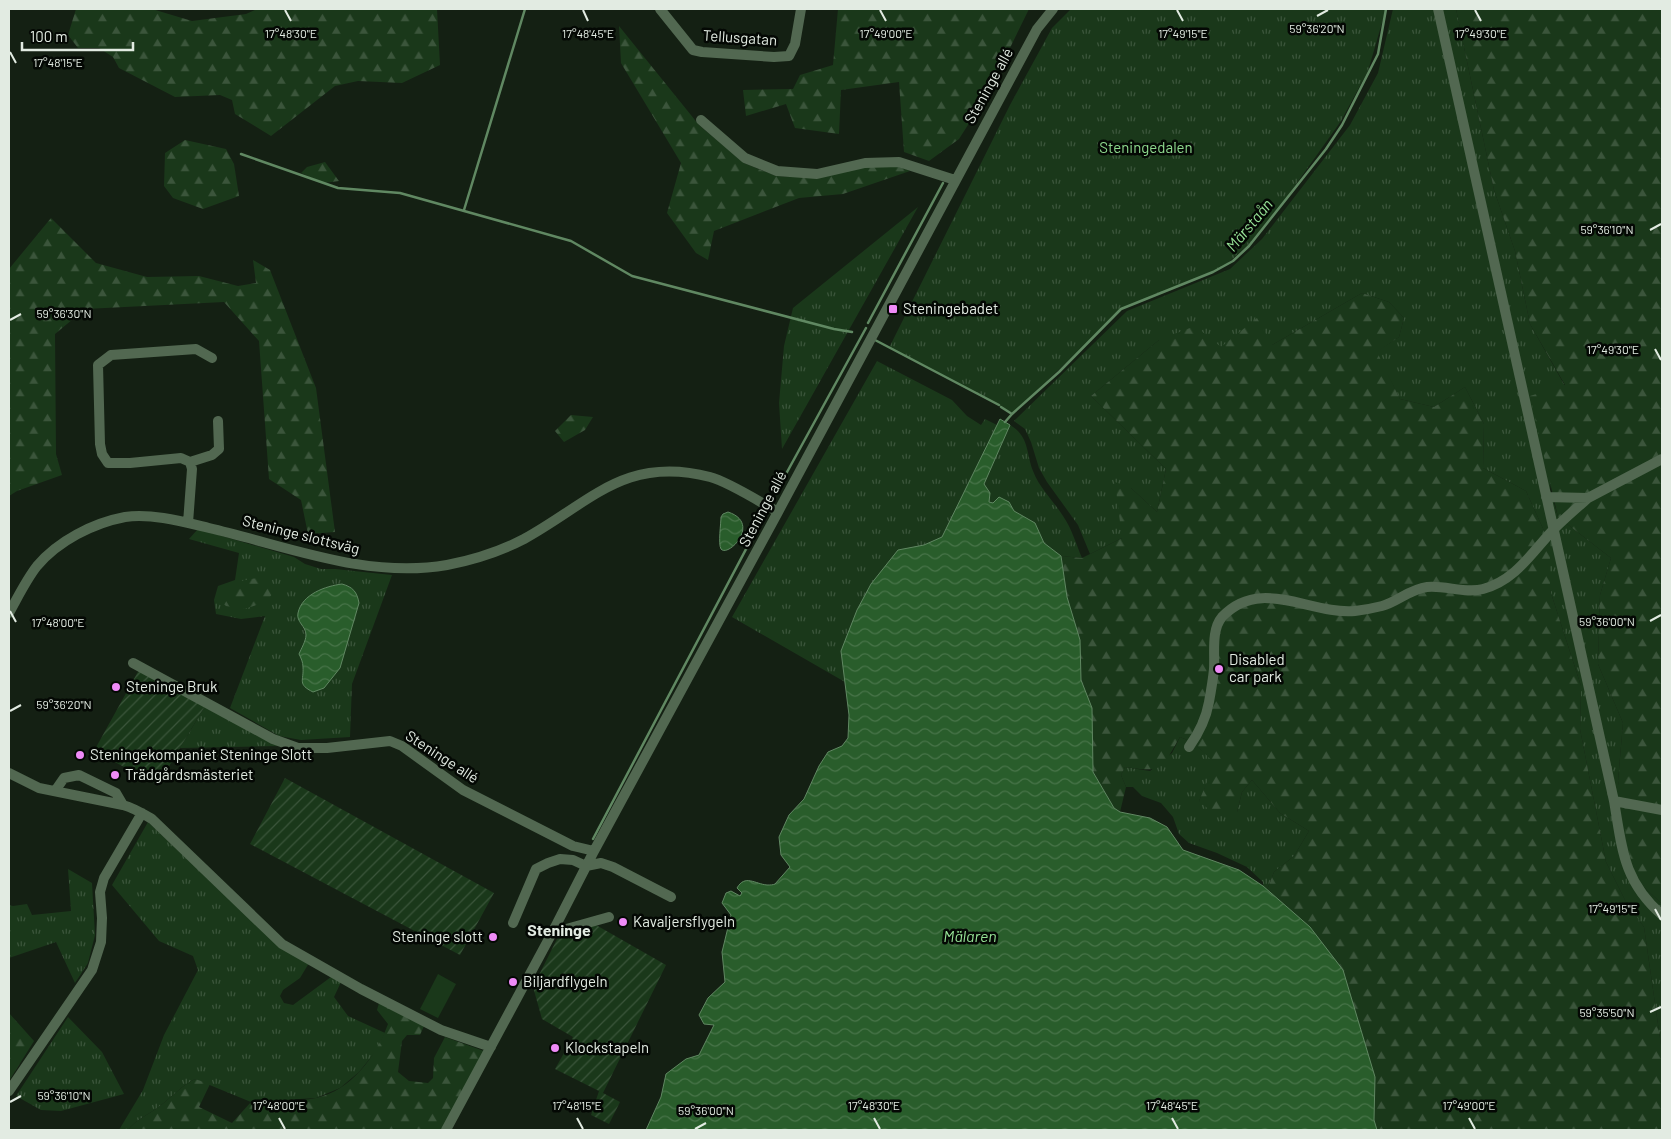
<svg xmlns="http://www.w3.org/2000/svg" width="1671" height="1139" font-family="Barlow,sans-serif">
  <defs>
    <pattern id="grass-tufts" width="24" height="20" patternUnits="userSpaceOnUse" patternTransform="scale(1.25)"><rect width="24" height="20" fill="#1a381a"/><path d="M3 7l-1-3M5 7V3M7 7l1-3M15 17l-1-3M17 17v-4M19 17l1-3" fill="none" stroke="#3b553b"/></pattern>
    <pattern id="forest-firs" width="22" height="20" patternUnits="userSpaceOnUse" patternTransform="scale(1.25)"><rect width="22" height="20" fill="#1a381a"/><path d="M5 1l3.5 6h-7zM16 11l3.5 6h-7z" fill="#3b553b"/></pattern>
    <pattern id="garden-furrows" width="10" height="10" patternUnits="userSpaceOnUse" patternTransform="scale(1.25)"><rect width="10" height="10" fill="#1a381a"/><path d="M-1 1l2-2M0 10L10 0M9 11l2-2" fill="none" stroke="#3b553b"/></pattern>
    <pattern id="water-waves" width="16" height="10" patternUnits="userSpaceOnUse" patternTransform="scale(1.25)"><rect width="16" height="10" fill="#295d2b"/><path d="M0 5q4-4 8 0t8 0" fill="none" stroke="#487449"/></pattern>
  </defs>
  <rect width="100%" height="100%" fill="#142013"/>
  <path fill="url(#grass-tufts)" fill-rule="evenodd" d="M1071,9h315l-18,62 -27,50 -59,83 -28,36 -31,27 -98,40 -112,106 -124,-65 121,-243 42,-77z
    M1393,9h63l38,181 21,61 15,73 35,62 -15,103 8,28 53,41 -11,37 -2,69 25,59 -5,58 26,106 18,17v148l-18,-125 -16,-21 -22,-44 -26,-133 1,-43 -31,-96v-46l-24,-53 -43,-23 1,-44 -19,-37 -31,20 -34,-8 -24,-47 23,-15 5,-19 -15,-16 -27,-9 -90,52 -51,2 -62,-7 -68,56 75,73 -9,43 -26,-24 -9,50 -32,16 -12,-29 -31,-43 -8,-14 -8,-26 -6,-13 -11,-8 113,-110 103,-42 32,-30 88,-114 28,-52z
    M918,207l-136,242 -3,-46 5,-57 9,-38z
    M877,361l75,39 15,16 14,9 4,-6 12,6 -55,112 -17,8 -27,5 -57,100 4,32 -113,-65z
    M1010,425c19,11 16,27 23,46 7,18 20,29 30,45 9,13 13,28 19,42l-21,-2 -17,-13 -9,-20 -21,-12 -25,-9 -5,-18z
    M198,529l96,28 11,7 16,5h14l57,6 -40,109 -2,53 -49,3 -22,-4 -49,-28 35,-92 -24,3 -25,-5 -2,-14 4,-14 17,-6 4,-27 -50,-14zM342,584l8,2 -48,96c2,-14 4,-31 4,-45 -1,-9 -7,-14 -8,-23 14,-19 19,-27 44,-30z
    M205,706l77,40 -102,2z
    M1180,737l12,5 24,21 -17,38 38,11 5,-20 10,-12 28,33 29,18 -15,25 -20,16 -7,18 -4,-4v-4l-16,-15 -30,-14 -28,-10 -10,-9 -6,-17 -12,-14 -19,-7 -9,-9h-7l-5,-12 4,-8 25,4 22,-18z
    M148,822l130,124 31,17 -9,15 -17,12 -3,6 4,7 9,2 38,-28 10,5 -7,15 14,19 37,17 -9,18 -17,21 -19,16 -24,10 -65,4 -56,-23c-14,7 -22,17 -35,27 -10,8 -24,13 -32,24h-9l24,-40 21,-55 34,-65 -5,-14 -34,-15 -47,-56z
    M68,869l24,14 3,52 -7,28 -13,20 -19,-41 -47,16v-53l4,1 14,-2 5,11 39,-4z
    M68,1017l34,35 22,42 -63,17 -20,-1 -25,-14z"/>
  <path fill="url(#forest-firs)" d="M76,9h76l40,12 54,-7 11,-5h180l3,56 -38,18 -44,-2 -23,5 -64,50 -36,-22 -3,-14 -12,-5 -45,2 -56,-29 -6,-11 -14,-9h-21l-10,-13z
    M838,9h191l-42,86 -28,44 -30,22 -25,-9 -5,-70 -58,8 -2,44 -44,-6 -9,-24 -40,12 -3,-26 50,-1 7,-14 33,-10z
    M1456,9h206v895l-18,-17 -14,-30 -12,-76 5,-58 -25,-59 2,-69 11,-37 -53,-41 -28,-121 35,-11 -35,-61 -15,-73 -21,-61z
    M619,26l80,99 45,38 32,13 41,2 48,-11 34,-1 11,5 -67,23 -44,4 -85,33 -6,29 -12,-7 -29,-40 14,-50 -60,-100z
    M185,140l41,9 8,15 5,32 -36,13 -30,-11 -9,-12 1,-33z
    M325,162l14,19 -15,2 -23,-10 6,-6z
    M51,218l45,45 51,14 52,-1 39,10 18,-3 -3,-23 17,10 46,118 19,144 -27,2 -7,-34 -32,-21 -10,-138 -35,-39 -139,7 -30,25 1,120 6,21 -45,16 -8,5v-227z
    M1362,293l27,9 15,16 -5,19 -22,15 23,47 34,8 31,-20 19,37 -1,44 43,23 24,53v46l31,96 -1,43 26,133 22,44 16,21 18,125v78h-285l-3,-10 1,-43 -65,-150 -43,-37 7,-18 20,-16 15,-25 -29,-18 -28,-33 -10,12 -5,20 -24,1 -14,-12 16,-38 -23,-21 -12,-5c-19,32 -16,36 -55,30l-4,8 5,12 -6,25 -6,-4 -21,-37 -1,-63 -11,-28 -1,-40 -13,-43 -6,-41 21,2 40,-20 -7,-56 16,6 26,24 9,-43 -75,-73 68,-56 36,-14 26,21 36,-29 15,27z
    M571,415l22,2 -8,13 -21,12 -9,-11z
    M263,577l14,11 -11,14 -22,7 -18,-3 -7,-6 -1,-9c14,-10 28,-11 45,-14z
    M379,1003l45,23 -4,9h-13l-5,6 -4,31 11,9 19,2 5,-5 1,-20 11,-21 39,14 -43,79h-313c8,-11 22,-16 32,-24 13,-10 21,-20 35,-27l15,5 -11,23 33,16 19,-21c19,-1 46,0 65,-4 35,-7 61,-43 72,-74l-11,-14z
    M9,1013l25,28 -25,40z"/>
  <path fill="url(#garden-furrows)" d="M140,668l65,38 -47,79 -64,-34z
    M285,778l209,115 -34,62 -210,-111z
    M596,925l70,40 -63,128 17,9 -11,22 -18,-9 8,-24 -44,-22 18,-32 -31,-18 -9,-32 25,-50z"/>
  <path fill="#1a381a" d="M438,974l18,10 -18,34 -18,-9z"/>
  <path fill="url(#water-waves)" stroke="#608862" d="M1000,419l10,6 -26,59 6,9 -1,9 4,1 6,-6 10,5 5,9 21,12 9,20 17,13 6,41 13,43 1,40 11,28 1,64 21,36 6,4 30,6 17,9 16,23 56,20 24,16 47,41 33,43 32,107 -1,43 3,10h-731l15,-33 5,-23 20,-15 13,-4 15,-30 -10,-1 -5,-9 9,-17 17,-16 -3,-30 9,-37 -9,-12 4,-10 5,-2 9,5 2,-3 -5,-5c8,-14 18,-4 30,-3 3,0 6,0 8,-1l15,-17 -9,-12 -2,-18 10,-22 15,-16 15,-33 9,-14 14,-6 6,-8 1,-23 -8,-64 16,-41 14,-26 27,-34 26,-5 18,-8z
    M728,512c34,11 0,46 -7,37 -3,-5 0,-26 0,-32l2,-3z
    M342,584c11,3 15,8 17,19l-19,65 -16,20 -11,4c-16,-8 -9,-11 -10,-25 0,-5 -2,-9 -4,-13 2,-5 7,-13 7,-19 0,-9 -10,-13 -8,-22 4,-19 28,-27 44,-29z"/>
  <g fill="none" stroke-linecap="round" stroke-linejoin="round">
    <path stroke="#608862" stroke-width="2.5" d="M241,154l97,34 62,5 171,48 61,35 202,53 18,3
      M464,210l61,-201
      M868,323l75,-140
      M875,340l124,65
      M1001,407l11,7
      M1005,422l7,-8 47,-42 62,-63 92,-37 20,-11 16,-15 77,-97 16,-24 36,-71 8,-45
      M775,494l91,-166
      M593,839l171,-324"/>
    <path stroke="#526851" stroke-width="10" d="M660,9l33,41 9,2 72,5 15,-1 6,-12 6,-35
      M1438,9l176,792c8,47 9,80 48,114
      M701,120l44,38 32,13 40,3 48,-11 34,-1 56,18
      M190,462l22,-7 7,-6 -1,-28
      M1546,497l42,1 74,-39
      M188,523l4,-54 -2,-7 -9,-4 -51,5h-22l-6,-9 -2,-10 -2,-79 13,-10 85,-6 16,9
      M9,613c9,-16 17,-33 28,-47 21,-25 56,-43 88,-49 27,-4 59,5 84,11 78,18 157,51 238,37 26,-5 54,-14 77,-26 67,-37 101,-84 186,-62 19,5 50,25 68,35
      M133,663l140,76 25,9h29l63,-7 12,5 61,44 110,56 21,5 184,-339 259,-483 16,-20
      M1189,747c10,-14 17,-28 20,-45 2,-11 4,-22 5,-33 1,-16 -3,-39 8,-52 38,-41 88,-2 133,-6 9,-1 19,-3 27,-5 15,-4 28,-17 45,-19 18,-2 39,7 56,2 33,-9 49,-37 71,-60 11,-11 23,-21 34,-31
      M9,773l30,15 84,17c11,3 19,8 29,14l130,125 79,45 80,41 50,17
      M55,791l9,-13 15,-3 37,18 7,12
      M1614,801l48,9
      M513,923l23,-54 12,-6 12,-4 13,1 13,6 15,-3 12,4 58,30
      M552,933l57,-16
      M9,1091l83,-121 9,-28 1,-24 -2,-26 4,-14 38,-65
      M446,1130l106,-197 42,-82"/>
  </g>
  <path fill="none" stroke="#e2ebe2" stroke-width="2" d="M285,10l6,11M583,10l5,11M880,10l6,11M1177,10l6,11M1475,10l6,11M1317,16l11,-6M10,52l6,11M1650,230l11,-6M10,320l11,-6M1655,349l6,11M10,611l6,11M1650,621l11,-6M10,711l11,-6M1655,909l6,11M1650,1012l11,-5M10,1102l11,-6M279,1118l6,11M577,1118l6,11M874,1118l6,11M1172,1118l6,11M1469,1118l6,11M695,1129l11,-6"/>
  <g fill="#ef8bf7" stroke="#040804" stroke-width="2">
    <rect x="888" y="304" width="10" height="10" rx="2.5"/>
    <circle cx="1219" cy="669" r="5"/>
    <circle cx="116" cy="687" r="5"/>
    <circle cx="80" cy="755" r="5"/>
    <circle cx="115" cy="775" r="5"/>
    <circle cx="623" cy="922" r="5"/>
    <circle cx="493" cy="937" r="5"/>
    <circle cx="513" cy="982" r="5"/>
    <circle cx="555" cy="1048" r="5"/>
  </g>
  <g text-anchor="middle" stroke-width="5" stroke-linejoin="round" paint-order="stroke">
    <g font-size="15" fill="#e2ebe2" stroke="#040804">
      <text transform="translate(740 38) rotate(4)" y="5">Tellusgatan</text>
      <text transform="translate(989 86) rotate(-61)" y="5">Steninge allé</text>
      <text transform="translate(763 509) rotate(-62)" y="5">Steninge allé</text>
      <text transform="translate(301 535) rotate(14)" y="5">Steninge slottsväg</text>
      <text transform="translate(442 757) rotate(33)" y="5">Steninge allé</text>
    </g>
    <g font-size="15" fill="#8fdb8f" stroke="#040804">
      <text x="1146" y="153">Steningedalen</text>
    </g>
    <g font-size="15" fill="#e2ebe2" stroke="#040804" text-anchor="start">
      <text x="903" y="314">Steningebadet</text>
      <text x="1229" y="665">Disabled<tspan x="1229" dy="17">car park</tspan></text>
      <text x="126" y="692">Steninge Bruk</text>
      <text x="90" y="760">Steningekompaniet Steninge Slott</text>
      <text x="125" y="780">Trädgårdsmästeriet</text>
      <text x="633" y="927">Kavaljersflygeln</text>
      <text x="483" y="942" text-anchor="end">Steninge slott</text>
      <text x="523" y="987">Biljardflygeln</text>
      <text x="565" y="1053">Klockstapeln</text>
    </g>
    <g font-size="16" font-style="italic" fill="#96e296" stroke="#040804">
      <text transform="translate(1249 225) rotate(-50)" y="6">Märstaån</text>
      <text x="970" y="942">Mälaren</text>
    </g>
    <g font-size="16" font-weight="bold" fill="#e2ebe2" stroke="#040804">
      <text x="559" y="936">Steninge</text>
    </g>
  </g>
  <g font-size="12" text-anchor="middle" fill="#e2ebe2" stroke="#040804" stroke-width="5" stroke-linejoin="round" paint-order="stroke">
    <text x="1317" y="33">59°36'20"N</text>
    <text x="291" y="38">17°48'30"E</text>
    <text x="588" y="38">17°48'45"E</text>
    <text x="886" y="38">17°49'00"E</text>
    <text x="1183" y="38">17°49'15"E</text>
    <text x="1481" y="38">17°49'30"E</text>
    <text x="58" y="67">17°48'15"E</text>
    <text x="1607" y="234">59°36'10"N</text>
    <text x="64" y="318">59°36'30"N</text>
    <text x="1613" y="354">17°49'30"E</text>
    <text x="1607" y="626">59°36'00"N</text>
    <text x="58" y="627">17°48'00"E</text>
    <text x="64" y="709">59°36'20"N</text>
    <text x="1613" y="913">17°49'15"E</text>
    <text x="1607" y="1017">59°35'50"N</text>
    <text x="64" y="1100">59°36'10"N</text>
    <text x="279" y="1110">17°48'00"E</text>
    <text x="577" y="1110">17°48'15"E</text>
    <text x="874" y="1110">17°48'30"E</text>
    <text x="1172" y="1110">17°48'45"E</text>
    <text x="1469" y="1110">17°49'00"E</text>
    <text x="706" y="1115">59°36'00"N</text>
  </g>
  <rect width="1671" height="1139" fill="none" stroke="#e2ebe2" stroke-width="20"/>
  <path d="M22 42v8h111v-8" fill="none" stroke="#e2ebe2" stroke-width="2.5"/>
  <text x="30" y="42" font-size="15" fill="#e2ebe2" stroke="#040804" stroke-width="4" paint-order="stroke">100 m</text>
</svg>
